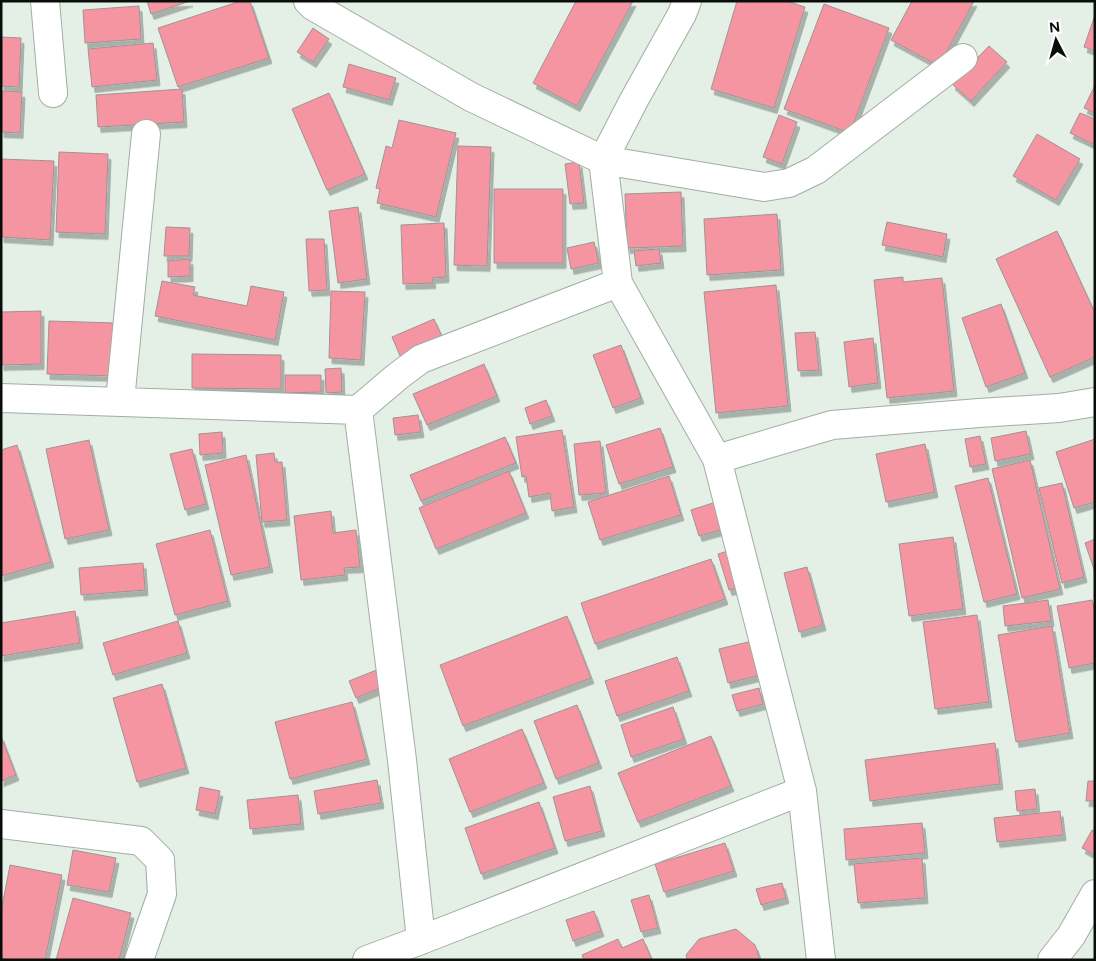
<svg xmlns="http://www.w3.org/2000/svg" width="1096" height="961" font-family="Figtree,sans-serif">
  <defs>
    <filter id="shadow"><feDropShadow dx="3" dy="5.5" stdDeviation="0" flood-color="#0004"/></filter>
  </defs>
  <rect width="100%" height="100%" fill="#e4f0e6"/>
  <path fill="#f595a1" stroke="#a29294" filter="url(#shadow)" d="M147,1h43l-39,13z
    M241,1h9l19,57 -91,29 -20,-59z
    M576,1h57l-56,105 -44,-23z
    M737,1h49l19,6 -31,101 -63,-19z
    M912,1h62l-35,65 -48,-26z
    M824,4l65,24 -39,105 -66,-24z
    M139,6l2,33 -56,4 -2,-33z
    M1095,15v36l-11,-4z
    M313,28l16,11 -16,23 -16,-10z
    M1,37l20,1 -2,49 -18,-1z
    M153,43l4,37 -65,7 -4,-38z
    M989,46l18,16 -36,39 -19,-17z
    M349,64l47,14 -7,22 -46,-13z
    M1095,85v28l-11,-5z
    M182,89l2,33 -86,5 -2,-32z
    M1,91l21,1 -2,41 -19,-1z
    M329,93l36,81 -38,16 -35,-81z
    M1080,113l15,6v26l-25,-12z
    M779,115l18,7 -15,42 -19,-7z
    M399,120l57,13 -20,84 -59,-14 3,-14 -4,-1 10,-42 6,2z
    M1037,134l43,25 -24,41 -43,-24z
    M458,146l33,1 -4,119 -33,-1z
    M59,152l49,2 -3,80 -49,-2z
    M1,159l53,2 -4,79 -49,-3z
    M579,162l5,41 -14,1 -5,-40z
    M494,189h69v74h-69z
    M681,192l2,54 -56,2 -2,-54z
    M358,207l9,72 -29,4 -9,-72z
    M777,214l4,56 -74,5 -3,-56z
    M887,222l60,12 -4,23 -61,-12z
    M444,223l2,54 -14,1 1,5 -30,1 -2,-59z
    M166,227l24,1 -1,28h-25z
    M1057,231l38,82v44l-45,20 -54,-118z
    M306,239h18l3,51 -18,1z
    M594,242l5,21 -28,6 -4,-21z
    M659,249l2,14 -25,3 -2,-15z
    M190,259v17l-22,1v-16z
    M903,277v5l39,-4 12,113 -67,7 -13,-118z
    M162,281l33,6 -2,8 54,11 4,-20 33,6 -9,48 -120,-24z
    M776,285l12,121 -72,7 -12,-121z
    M331,291l34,1 -4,68 -32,-2z
    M1001,304l24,69 -39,14 -24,-69z
    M41,311v53l-40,1v-53z
    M434,319l9,20 -42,19 -9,-21z
    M49,321l66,2 -2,53 -66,-2z
    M815,332l4,38 -21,1 -3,-38z
    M873,338l5,45 -29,4 -5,-45z
    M621,345l20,53 -28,10 -20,-53z
    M192,354l89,1v34l-89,-1z
    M484,364l13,32 -70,29 -14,-31z
    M341,368l1,24 -16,1 -1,-24z
    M285,375h36v17l-36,1z
    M546,400l6,16 -22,8 -5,-16z
    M418,415l3,17 -26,3 -2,-17z
    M660,428l13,39 -54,17 -13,-39z
    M562,430l12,77 -22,4 -2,-18 -21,4 -3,-21 -4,1 -6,-40z
    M1026,431l5,23 -36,7 -4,-23z
    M222,432l1,21 -23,2 -1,-21z
    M980,436l6,28 -16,3 -5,-28z
    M505,437l11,26 -95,38 -11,-26z
    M1095,439v63l-21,6 -18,-56z
    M89,440l20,90 -44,9 -19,-90z
    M600,441l6,52 -27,2 -5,-51z
    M925,444l10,48 -49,10 -10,-48z
    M17,445l34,117 -50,14v-126z
    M192,449l14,55 -21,6 -15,-56z
    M274,453l1,9h7l5,58 -25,2 -6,-67z
    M246,455l24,112 -39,8 -26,-110z
    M1030,460l30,129 -38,9 -30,-129z
    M509,471l17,42 -90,36 -17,-41z
    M669,476l12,39 -81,25 -12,-38z
    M988,478l29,116 -33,8 -29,-116z
    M1062,483l22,94 -22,6 -23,-95z
    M716,502l8,27 -25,7 -8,-26z
    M331,511l2,22 23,-3 4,37 -16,1 1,7 -44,5 -7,-64z
    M210,530l18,71 -53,14 -19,-71z
    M953,537l10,72 -54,7 -10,-72z
    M1095,539v33l-10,-29z
    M728,551l10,37 -9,2 -11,-36z
    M711,559l14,40 -130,45 -14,-41z
    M143,563l2,27 -64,5 -2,-27z
    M807,567l16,58 -24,7 -15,-59z
    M1048,600l3,21 -46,5 -2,-20z
    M1092,600l3,12v51l-26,5 -12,-62z
    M75,611l5,32 -79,13v-33z
    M977,615l12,87 -54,7 -12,-87z
    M567,616l24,62 -128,48 -23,-61z
    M178,621l9,32 -74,22 -10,-32z
    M1052,626l18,107 -54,9 -18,-107z
    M752,641l9,34 -33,8 -9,-34z
    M677,657l12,34 -72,25 -12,-35z
    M379,669l7,17 -30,12 -7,-17z
    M162,684l24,84 -49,14 -24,-84z
    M759,688l4,16 -26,7 -5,-16z
    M352,702l15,57 -77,20 -15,-57z
    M577,705l22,58 -43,16 -22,-58z
    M673,707l11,32 -53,18 -10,-32z
    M522,729l22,54 -74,29 -21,-53z
    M1,736l15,39 -15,6z
    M711,736l20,50 -93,36 -20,-49z
    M995,743l5,41 -130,17 -5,-41z
    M377,780l4,23 -63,11 -4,-23z
    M1088,781h7v20h-9z
    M590,786l12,45 -37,10 -12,-44z
    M200,787l20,4 -5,23 -19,-4z
    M1035,789l2,20 -20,2 -2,-20z
    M298,795l3,29 -51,5 -3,-29z
    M539,802l16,46 -74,26 -16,-46z
    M1060,811l3,24 -66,7 -3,-24z
    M922,823l3,30 -79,7 -2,-31z
    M1092,830l3,1v24l-13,-7z
    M725,843l9,28 -70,21 -9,-28z
    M73,850l43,8 -7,34 -42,-7z
    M922,858l3,40 -67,5 -4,-39z
    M10,865l52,10 -17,85h-33l-11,-2v-46z
    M782,883l4,15 -25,7 -5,-16z
    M649,895l9,33 -17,4 -10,-32z
    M73,898l58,15 -12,47h-63z
    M594,911l7,20 -28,10 -7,-21z
    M736,929l19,16 5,15h-73l-1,-5 13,-16z
    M618,939l4,9 21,-9 9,21h-68l-2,-5z"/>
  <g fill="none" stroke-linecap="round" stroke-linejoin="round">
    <defs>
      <path id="minor" d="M45,1l8,92
        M308,1l5,5 158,91 132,63 161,27 25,-4 27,-13 147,-112
        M687,1l-5,13 -48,86 -31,60 15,123 99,176 85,332 19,169
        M1,398l357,12 40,-34 23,-17 197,-76
        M120,401l26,-267
        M358,410l44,350 19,180
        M717,459l115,-34 147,-12 80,-5 36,-6
        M1,824l140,17 19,19 2,34 -23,66
        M367,960l54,-20 381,-149
        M1052,960l19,-24 24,-42"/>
    </defs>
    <use href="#minor" stroke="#a2ada3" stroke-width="30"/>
    <use href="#minor" stroke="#fff" stroke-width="28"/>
  </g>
  <rect width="1096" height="961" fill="none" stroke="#0a0e0b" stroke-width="5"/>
  <g transform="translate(1056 40) rotate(354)" stroke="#ffffff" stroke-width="4" paint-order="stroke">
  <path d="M0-4L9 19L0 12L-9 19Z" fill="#0a0e0b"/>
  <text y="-8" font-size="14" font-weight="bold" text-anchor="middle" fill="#0a0e0b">N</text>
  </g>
</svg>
